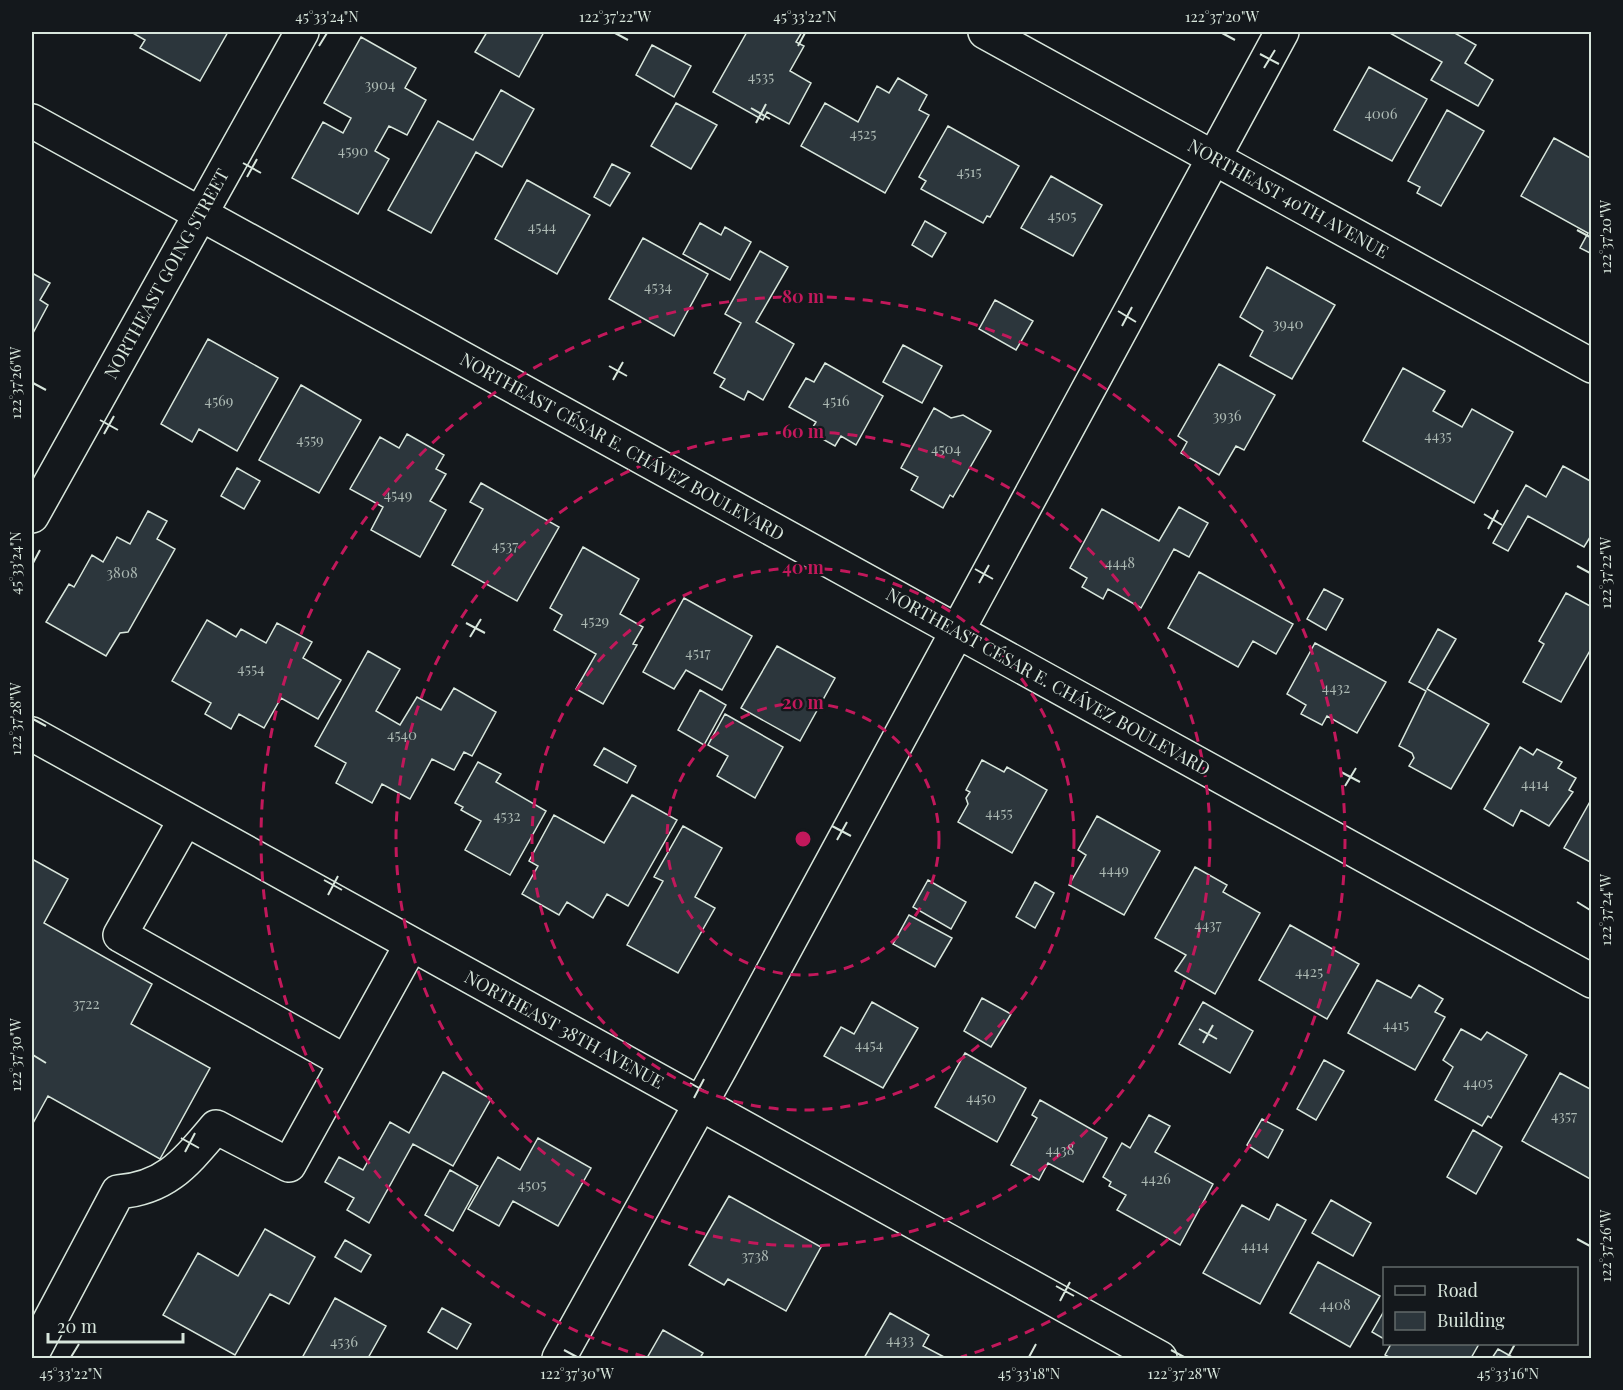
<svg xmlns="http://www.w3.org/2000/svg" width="1623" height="1390" font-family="'Playfair Display',serif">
  <rect width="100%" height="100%" fill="#14181c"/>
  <path fill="#2c363c" stroke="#d8e6dc" stroke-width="1.5" d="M131,32h97l-28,49 -60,-33 5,-8z
    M487,32h57l-25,45 -44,-25z
    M747,32h55l-6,10 8,4 -14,25 21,12 -22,41 -22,-12 -4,8 -50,-28z
    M1388,32h65l23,13 -11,18 28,17 -15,26 -47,-26 11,-18z
    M361,37l55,31 -11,20 21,12 -19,35 -18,-9 -14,25 14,8 -31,55 -66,-36 31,-56 20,11 8,-15 -27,-15z
    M652,45l39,21 -17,31 -38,-22z
    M1369,67l58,32 -35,62 -58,-31z
    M898,78l29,17 -8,15 10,5 -44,78 -84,-47 24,-43 33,19 19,-36 12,7z
    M501,90l33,19 -32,58 -26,-15 -45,81 -43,-23 50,-89 35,19z
    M676,103l41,22 -26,44 -40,-23z
    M1447,110l37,21 -43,75 -24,-13 3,-6 -12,-6z
    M948,126l71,40 -29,51 -3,-1 -4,7 -62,-34 5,-8 -7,-4z
    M1554,138l38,21v95l-12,-6 8,-15 -67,-37z
    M612,164l18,9 -20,33 -16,-9z
    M1051,176l51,29 -29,51 -52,-28z
    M527,180l63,35 -33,59 -62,-35z
    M925,221l21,12 -14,24 -20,-12z
    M700,223l21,12 4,-8 26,15 -21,38 -47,-26z
    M643,238l65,36 -34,62 -65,-37z
    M760,251l28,16 -32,55 38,22 -31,56 -15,-9 -4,9 -24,-13 5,-8 -11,-6 27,-50 -16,-9z
    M1267,267l68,38 -43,74 -42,-23 13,-25 -23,-14z
    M32,273l18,10 -10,17 8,5 -16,30z
    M995,300l38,21 -17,29 -37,-21z
    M208,339l70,39 -41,73 -38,-22 -7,13 -31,-18z
    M903,345l39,21 -20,37 -39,-21z
    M825,363l58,33 -27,49 -15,-9 -6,10 -25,-14 6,-10 -27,-15 17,-29 8,4z
    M1219,364l56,31 -31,55 -8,-4 -17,29 -38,-22 6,-11 -9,-6z
    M1403,368l42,23 -12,20 29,16 10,-18 41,23 -39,71 -111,-62z
    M301,385l60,35 -42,73 -60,-33z
    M934,408l17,10 12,-3 28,16 -38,66 -3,-2 -7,13 -32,-18 7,-13 -17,-9z
    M407,434l37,21 -8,14 10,5 -16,27 16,9 -26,47 -49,-27 12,-23 -33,-18 30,-52 19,11z
    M1563,466l29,16v52l-8,13 -56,-31 -20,35 -15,-8 33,-58 20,12z
    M237,468l23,13 -16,28 -23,-13z
    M481,483l78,44 -42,74 -65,-36 31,-56 -13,-7z
    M1179,507l29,16 -19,34 -15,-8 -33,59 -33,-19 -5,10 -21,-12 5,-9 -17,-10 32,-59 57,32z
    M148,511l19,10 -10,18 18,10 -47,83 -8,1 -14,23 -60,-34 23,-38 5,3 18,-32 11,7 14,-25 13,7z
    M583,547l56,32 -19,35 23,13 -10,17 4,1 -34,59 -27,-15 20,-35 -42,-24 8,-15 -12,-7z
    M1199,572l94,52 -17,30 -23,-13 -15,26 -70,-39z
    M1324,589l19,10 -17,31 -19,-11z
    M1566,593l26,14v40l-31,55 -38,-20 21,-38 -5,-3z
    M684,598l68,38 -30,54 -36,-20 -12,19 -31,-17z
    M207,620l29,17 5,-8 25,14 11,-20 35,19 -9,16 38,22 -23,39 -37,-21 -17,30 -25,-14 -8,15 -26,-15 6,-11 -39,-22z
    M1438,629l18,10 -29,50 62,35 -38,65 -42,-23 5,-8 -2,-5 -13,-7 27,-55 -17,-9z
    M1315,643l71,39 -29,51 -30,-17 -5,9 -21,-11 5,-9 -19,-11z
    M777,646l58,32 -35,63 -59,-33z
    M368,651l32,18 -24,42 24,14 17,-28 24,13 13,-22 42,24 -24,44 -8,-4 -10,18 -22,-11 -22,40 -28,-15 -10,19 -36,-20 10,-20 -31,-17z
    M700,690l26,15 -22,40 -26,-15z
    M725,714l58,33 -28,51 -38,-22 11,-20 -20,-11z
    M1520,747l13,8 4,-6 25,13 -4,6 18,10 -7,12 4,2 -24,34 -28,-16 -8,16 -29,-17z
    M604,748l32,18 -9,17 -33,-18z
    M982,760l22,12 3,-5 40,23 -35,63 -54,-31 10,-18 -2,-6 4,-6 -4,-2z
    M478,762l23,12 -5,8 50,29 -36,64 -45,-25 16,-29 -20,-11 2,-3 -8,-4z
    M632,795l45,25 -49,86 -21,-12 -14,24 -26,-16 -8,13 -37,-21 16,-28 -9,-5 25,-46 50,28z
    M1592,798v65l-28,-15z
    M1097,816l63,35 -36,64 -55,-30 17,-30 -8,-5z
    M683,826l39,22 -27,49 20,11 -37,65 -51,-28 36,-64 -9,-4z
    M32,859l36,20 -24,44 108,61 -21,40 79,44 -50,91 -112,-63 -16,29z
    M1195,867l32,18 -4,7 37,21 -45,81 -40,-23 11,-16 -31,-17z
    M928,880l38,22 -15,27 -38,-22z
    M1035,882l19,11 -19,35 -19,-11z
    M909,915l43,23 -17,29 -42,-23z
    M1290,925l69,39 -32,55 -68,-39z
    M1377,980l34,18 8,-13 24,14 -8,13 10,5 -30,53 -67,-37z
    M982,998l29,16 -20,33 -27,-16z
    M872,1002l46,26 -35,60 -59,-32 17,-29 13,7z
    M1203,1002l50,29 -23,42 -51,-29z
    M1461,1029l20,11 6,-8 40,23 -36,63 -3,-2 -6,10 -47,-26 18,-33 -10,-7z
    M965,1053l61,35 -29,54 -62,-35z
    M1324,1060l20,11 -28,49 -19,-11z
    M443,1072l48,27 -38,67 -40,-22 -44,79 -22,-13 7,-12 -29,-16 14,-25 24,13 27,-48 19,11z
    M1560,1073l32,17v90l-70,-39z
    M1040,1100l67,38 -24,44 -35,-19 -9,17 -28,-15 26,-47 -5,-3z
    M1149,1115l21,11 -15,26 58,32 -33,61 -63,-35 9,-15 -17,-9 2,-4 -8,-5 19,-34 8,5z
    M1262,1119l21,11 -15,28 -21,-13z
    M1473,1130l29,17 -26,47 -29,-17z
    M538,1138l53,30 -33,58 -45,-25 -14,25 -31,-17 30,-52 22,13z
    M450,1170l28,16 -25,45 -28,-16z
    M729,1196l92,51 -35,64 -58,-32 -4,6 -35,-20z
    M1331,1200l40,23 -18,33 -41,-23z
    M1277,1204l29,16 -46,84 -57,-31 39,-68 27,15z
    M265,1229l50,28 -26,47 -19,-10 -35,61 -72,-40 35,-62 40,23z
    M345,1240l26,15 -10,17 -26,-15z
    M1318,1262l62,34 -30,51 -60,-34z
    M335,1298l51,28 -18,32h-66z
    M442,1308l29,16 -14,25 -29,-17z
    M1384,1311v28l-12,-7z
    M890,1313l39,22 -6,11 23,12h-82z
    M663,1330l40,23 -3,5h-53z
    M1391,1344h88l-8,14h-80l-6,-3z
    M1498,1349l16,9h-22z"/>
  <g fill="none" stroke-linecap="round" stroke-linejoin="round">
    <defs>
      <path id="minor" d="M985,32l607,334
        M32,121l1560,860
        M32,516l270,-484
        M32,734l1128,624
        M185,820l-65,115 226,127
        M32,1354l86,-162c49,-4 68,-30 98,-65l73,38 122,-220
        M559,1358l162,-291 561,-1035"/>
    </defs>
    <use href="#minor" stroke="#d8e6dc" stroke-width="36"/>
    <use href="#minor" stroke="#14181c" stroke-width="33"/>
  </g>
  <path fill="none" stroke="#d8e6dc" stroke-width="2" d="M615,33l13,7M1222,33l13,7M319,46l8,-13M798,46l7,-13M1260,54l19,10M1264,68l11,-18M751,108l19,11M756,123l10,-19M243,163l18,10M247,177l10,-18M1577,230l13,7M1118,311l18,11M1122,326l10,-19M609,366l18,10M613,380l10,-18M33,383l13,7M100,420l18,10M104,434l10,-18M1484,514l18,11M1488,529l10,-19M33,563l7,-13M1577,566l13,7M975,569l18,10M979,583l10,-18M466,623l19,10M470,637l11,-18M33,719l13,7M1341,772l19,10M1345,786l11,-18M832,826l19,10M837,840l10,-18M324,880l18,10M328,895l10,-19M1577,902l13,8M1199,1029l18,10M1203,1043l10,-18M33,1055l13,8M690,1083l18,10M694,1098l10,-19M181,1138l18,10M185,1152l10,-19M1577,1239l13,7M1056,1286l18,10M1060,1301l10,-19M564,1350l13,7M1171,1350l13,7M71,1357l8,-13M1029,1357l7,-13M1508,1357l7,-13"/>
  <g fill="none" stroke="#c2185b" stroke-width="3" stroke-dasharray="10 8">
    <circle cx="803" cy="839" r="136"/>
    <circle cx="803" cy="839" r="271"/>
    <circle cx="803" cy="839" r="407"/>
    <path d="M645 1357A542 542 0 1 1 961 1357"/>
  </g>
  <g text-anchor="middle" stroke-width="4.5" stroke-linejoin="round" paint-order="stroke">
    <g font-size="15" fill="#adbab4">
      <text x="761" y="82">4535</text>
      <text x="380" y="90">3904</text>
      <text x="1381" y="119">4006</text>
      <text x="863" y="139">4525</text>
      <text x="353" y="156">4590</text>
      <text x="969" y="177">4515</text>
      <text x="1062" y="221">4505</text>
      <text x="542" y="232">4544</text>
      <text x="658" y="292">4534</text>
      <text x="1288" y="329">3940</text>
      <text x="219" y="406">4569</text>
      <text x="836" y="406">4516</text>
      <text x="1227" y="421">3936</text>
      <text x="1438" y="441">4435</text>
      <text x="310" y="445">4559</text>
      <text x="946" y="454">4504</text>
      <text x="398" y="500">4549</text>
      <text x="505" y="551">4537</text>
      <text x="1120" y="568">4448</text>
      <text x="122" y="578">3808</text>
      <text x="595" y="626">4529</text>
      <text x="698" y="658">4517</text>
      <text x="251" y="674">4554</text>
      <text x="1336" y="693">4432</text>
      <text x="402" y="740">4540</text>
      <text x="1535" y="789">4414</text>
      <text x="999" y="818">4455</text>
      <text x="507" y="821">4532</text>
      <text x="1114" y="875">4449</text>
      <text x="1208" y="930">4437</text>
      <text x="1309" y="977">4425</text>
      <text x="86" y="1009">3722</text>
      <text x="1396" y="1030">4415</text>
      <text x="869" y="1050">4454</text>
      <text x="1478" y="1088">4405</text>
      <text x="981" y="1103">4450</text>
      <text x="1564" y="1121">4357</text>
      <text x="1060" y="1155">4438</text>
      <text x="1156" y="1184">4426</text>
      <text x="532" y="1190">4505</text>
      <text x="1255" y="1251">4414</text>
      <text x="755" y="1261">3738</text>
      <text x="1335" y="1310">4408</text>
      <text x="900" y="1345">4433</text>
      <text x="344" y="1347">4536</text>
    </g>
    <g font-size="18" fill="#d8e6dc" stroke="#14181c">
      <text transform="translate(1288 199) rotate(29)" y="6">NORTHEAST 40TH AVENUE</text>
      <text transform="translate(167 274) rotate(-61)" y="6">NORTHEAST GOING STREET</text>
      <text transform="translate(622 447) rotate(29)" y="6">NORTHEAST CÉSAR E. CHÁVEZ BOULEVARD</text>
      <text transform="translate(1048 682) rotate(29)" y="6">NORTHEAST CÉSAR E. CHÁVEZ BOULEVARD</text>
      <text transform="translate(564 1030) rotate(29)" y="6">NORTHEAST 38TH AVENUE</text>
    </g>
  </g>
  <circle cx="803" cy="839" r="9" fill="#c2185b" stroke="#14181c" stroke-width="3"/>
  <g font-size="18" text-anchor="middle" font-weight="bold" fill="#c2185b" stroke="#14181c" stroke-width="4.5" stroke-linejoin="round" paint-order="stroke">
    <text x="803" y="303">80 m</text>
    <text x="803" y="438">60 m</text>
    <text x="803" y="574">40 m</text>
    <text x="803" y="709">20 m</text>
  </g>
  <rect width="1623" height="1390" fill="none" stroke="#14181c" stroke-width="66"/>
  <rect x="1383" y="1267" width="195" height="78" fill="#14181c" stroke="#626a69" stroke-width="1.5"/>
  <rect x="1395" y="1286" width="30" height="9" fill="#14181c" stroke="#626a69" stroke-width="1.5"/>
  <text x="1437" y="1297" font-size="18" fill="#d8e6dc">Road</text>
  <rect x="1395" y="1312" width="30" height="18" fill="#2c363c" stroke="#626a69" stroke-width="1.5"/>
  <text x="1437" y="1327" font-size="18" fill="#d8e6dc">Building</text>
  <path d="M48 1333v9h135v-9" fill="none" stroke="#d8e6dc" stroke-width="3"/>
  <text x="57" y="1333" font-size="18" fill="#d8e6dc" stroke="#14181c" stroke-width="4.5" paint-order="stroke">20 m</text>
  <rect x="33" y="33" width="1557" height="1324" fill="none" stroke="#d8e6dc" stroke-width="2"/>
  <g font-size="15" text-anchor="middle" fill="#d8e6dc">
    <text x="327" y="22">45°33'24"N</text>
    <text x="615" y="22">122°37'22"W</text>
    <text x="805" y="22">45°33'22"N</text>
    <text x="1222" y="22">122°37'20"W</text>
    <text transform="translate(1606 237) rotate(-90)" y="5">122°37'20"W</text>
    <text transform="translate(16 383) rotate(-90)" y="5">122°37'26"W</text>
    <text transform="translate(16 563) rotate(-90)" y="5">45°33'24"N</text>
    <text transform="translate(1606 573) rotate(-90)" y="5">122°37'22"W</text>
    <text transform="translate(16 719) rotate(-90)" y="5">122°37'28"W</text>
    <text transform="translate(1606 910) rotate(-90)" y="5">122°37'24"W</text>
    <text transform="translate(16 1055) rotate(-90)" y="5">122°37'30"W</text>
    <text transform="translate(1606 1246) rotate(-90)" y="5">122°37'26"W</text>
    <text x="71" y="1379">45°33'22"N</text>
    <text x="577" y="1379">122°37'30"W</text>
    <text x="1029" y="1379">45°33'18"N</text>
    <text x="1184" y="1379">122°37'28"W</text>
    <text x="1508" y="1379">45°33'16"N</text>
  </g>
</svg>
